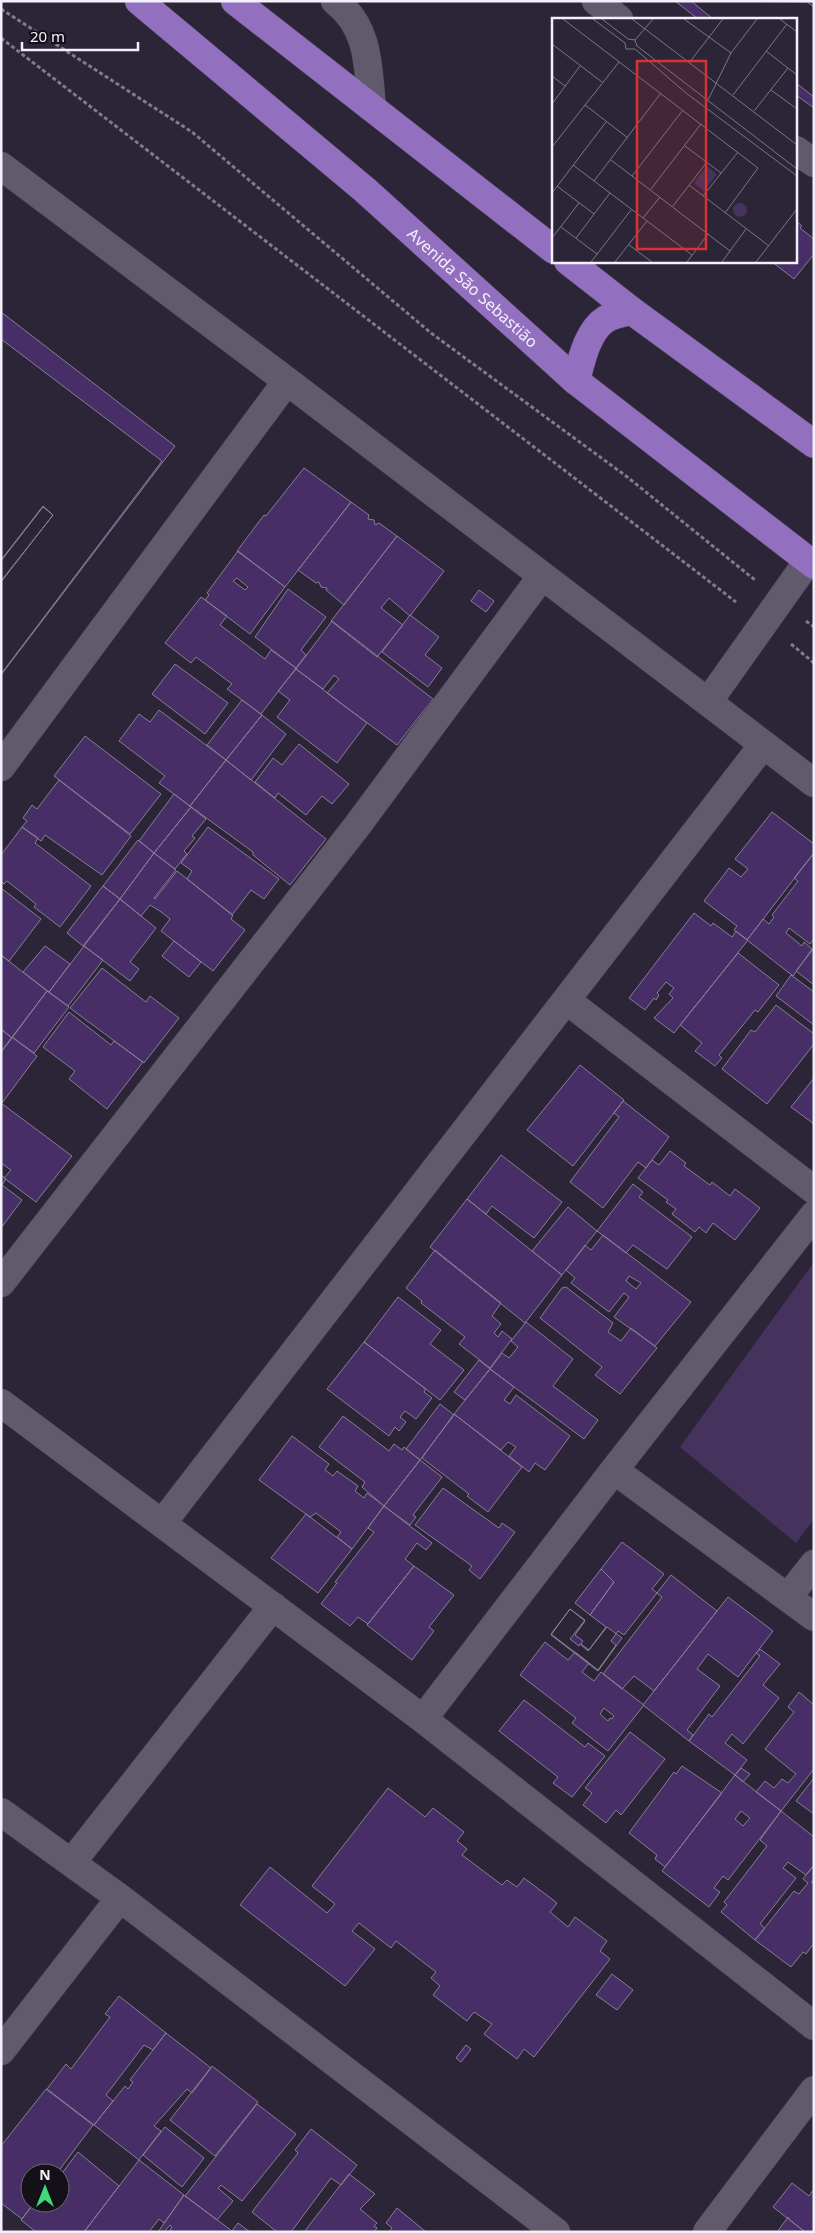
<svg xmlns="http://www.w3.org/2000/svg" width="815" height="2233" font-family="'Noto Sans',sans-serif">
  <rect width="100%" height="100%" fill="#2c2537"/>
  <path fill="#45335e" d="M814,1262v257l-18,24 -116,-96z"/>
  <path fill="#472e67" stroke="#867f93" fill-rule="evenodd" d="M675,1h131l8,6v101l-18,-13v-76h-98z
    M691,1l123,1v95l-18,-14v-64h-83z
    M796,221l6,5 -2,2 14,11v15l-20,25 -23,-18h25z
    M1,312l174,134 -174,229v-94l52,-66 -10,-9 -42,54z
    M1,339l161,122 -161,213v-92l52,-67 -10,-8 -42,54z
    M304,468l47,34 -66,85 -48,-36 27,-36 2,1z
    M351,502l18,13 -1,4 6,1 1,5 4,-2 18,13 -53,69 -18,-15 1,-2 -6,-1 -2,-5 -3,1 -18,-13z
    M397,536l47,35 -34,45 -21,-18 -8,10 22,17 -26,32 -46,-36z
    M238,551l47,36 -35,47 -45,-34 4,-5 -2,-2zM237,578l11,9 -3,3 -12,-9z
    M288,589l38,28 -25,33 5,5 -10,13 -41,-31z
    M479,590l15,11 -8,11 -15,-11z
    M201,597l26,19 -7,9 45,34 6,-9 25,18 -35,46 -34,-25 5,-5 -36,-27 -5,6 -26,-20z
    M410,615l29,22 -14,18 17,13 -14,19 -46,-35z
    M332,621l101,78 -36,46 -70,-52 12,-14 -5,-4 -11,14 -27,-20z
    M175,664l53,39 -23,31 -53,-40z
    M296,669l71,54 -30,40 -60,-46 13,-17 -12,-9z
    M242,700l20,15 -36,45 -19,-15z
    M159,710l67,50 -36,46 -31,-23 6,-7 -46,-35 20,-27 11,8z
    M262,715l24,19 -35,46 -25,-20z
    M85,736l76,58 -31,40 -76,-58z
    M299,744l50,40 -17,20 -10,-8 -16,19 -28,-22 -3,5 -20,-16 18,-24 9,7z
    M226,760l100,79 -36,46 -37,-30v-3l-63,-46z
    M59,780l72,56 -29,39 -57,-40 -4,6 -19,-14 5,-6 -4,-3 9,-13 5,4z
    M174,794l17,13 -37,46 -15,-12z
    M191,807l15,12 -14,17 3,2 -11,13 3,3 -12,15 -21,-16z
    M772,812l42,32v9l-67,87 -13,-10 3,-4 -33,-25 25,-33 12,9 7,-8 -13,-10z
    M22,827l16,11 -3,5 56,43 -31,41 -26,-20 2,-3 -29,-23 -3,3 -3,-3v-26z
    M208,827l71,52 -15,20 -13,-9 -19,25 -45,-36 5,-8 -11,-8z
    M138,840l16,13 -34,46 -17,-13z
    M154,853l22,17 -22,28 1,1 22,-28 56,44 -2,4 14,11 -32,41 -52,-40 9,-12 -10,-8 -10,-6 -9,11 -21,-17z
    M814,853v86l-4,5 -21,-16 -3,5 16,13 2,-4 8,7 -19,27 -46,-36 16,-21 6,5 5,-7 -2,-2 26,-34 -4,-3z
    M103,886l17,13 -37,47 -16,-13z
    M1,888l40,31 -32,42 -8,-6z
    M120,899l36,29 -26,34 9,7 -9,12 -46,-35z
    M694,913l17,13 2,-3 19,14 4,-6 12,9 -74,93 -20,-15 19,-20 -4,-4 5,-6 -8,-6 -9,11 2,2 -3,5 -2,-2 -9,12 -16,-12z
    M174,941l27,21 -12,15 -27,-21z
    M45,946l25,18 -21,28 -26,-20z
    M84,946l19,14 -35,46 -19,-14z
    M814,948v37l-18,-14z
    M738,953l41,32 -21,27 -3,-2 -36,45 3,3 -7,8 -20,-15 7,-8 -22,-18z
    M1,955l46,36 -35,47 -11,-9z
    M102,968l44,34 4,-6 29,22 -35,45 -74,-55z
    M791,975l23,17v33l-38,-29z
    M47,991l22,16 -35,46 -22,-16z
    M776,1005l38,29v10l-47,60 -45,-35 29,-39 4,2z
    M69,1012l42,33 3,-4 29,21 -36,47 -38,-30 6,-8 -32,-24z
    M1,1029l11,9 -11,14z
    M12,1037l25,19 -35,47 -1,-51z
    M580,1065l44,35 -51,66 -46,-36z
    M814,1078v46l-23,-17z
    M623,1101l46,36 -23,31 -8,-6 -35,46 -33,-26 49,-65 -5,-4z
    M1,1103l71,53 -36,46 -32,-24 7,-8 -10,-7z
    M670,1151l16,12 -2,3 26,19 2,-3 18,14 5,-7 25,19 -25,32 -22,-17 -7,10 -7,-6 -4,5 -23,-18 4,-5 -10,-7 2,-2 -30,-22 14,-18 7,5z
    M501,1155l61,47 -28,36 -42,-32 -6,8 -19,-15z
    M1,1175l5,4 -4,6 20,15 -21,28z
    M633,1184l10,8 -4,5 53,40 -25,32 -34,-24 -7,8 -29,-22z
    M467,1199l95,76 -37,48 -95,-76z
    M568,1207l29,24 -35,44 -30,-24z
    M603,1235l88,67 -36,44 -41,-29 15,-20 -5,-4 -15,19 -38,-29 4,-5 -9,-8 19,-25 6,5zM629,1276l12,7 -5,6 -10,-8z
    M435,1250l66,53 -9,13 9,8 -7,9 4,4 4,-6 10,8 -22,29 -31,-24 6,-7 -44,-34 1,-2 -16,-13z
    M566,1287l47,36 -5,9 13,9 10,-13 26,20 -37,46 -25,-19 7,-8 -62,-49 22,-30z
    M398,1297l43,33 -11,14 34,26 -24,30 -76,-58z
    M526,1322l47,37 -20,27 45,34 -14,19 -94,-70 12,-16 7,5 9,-11 -7,-6z
    M364,1342l62,47 -2,3 8,6 -16,21 -11,-8 -5,6 6,5 -7,9 -4,-4 -6,9 -62,-47z
    M479,1360l11,9 -25,31 -11,-8z
    M490,1369l24,18 -10,13 6,4 6,-9 54,41 -25,34 -10,-7 -6,9 -20,-16 7,-9 -8,-5 -7,8 -47,-36z
    M440,1404l14,11 -34,45 -14,-11z
    M454,1414l68,53 -34,45 -21,-16 2,-2 -47,-36z
    M343,1416l46,35 5,-7 8,6 2,-3 16,13 -36,46 -22,-19 3,-5 -46,-35z
    M292,1436l37,28 -4,6 8,6 4,-5 21,15 -3,5 9,7 3,-5 17,13 -32,43 -15,-12 4,-5 -25,-19 -6,4 -51,-37z
    M420,1460l22,17 -29,38 3,2 -6,8 -26,-19z
    M443,1488l56,40 3,-5 13,9 -35,47 -11,-9 3,-4 -57,-41z
    M384,1506l48,37 -6,7 -9,-7 -12,16 9,7 -46,58 -10,-7 -8,9 -29,-22 16,-21 -2,-1 39,-50 -6,-4z
    M306,1514l46,35 -34,44 -47,-35z
    M622,1542l42,32 -12,15 5,4 -33,42 -6,-4 -7,10 5,4 -18,25 -47,-36 19,-25 15,11 -15,19 9,7 1,-2 8,7 18,-24 -16,-12 24,-33 -13,-13z
    M414,1566l40,29 -25,32 5,4 -22,29 -45,-35z
    M601,1569l13,13 -24,33 -15,-12z
    M671,1575l46,36 -63,80 -20,-15 -12,13 -19,-15 59,-77 -5,-4z
    M728,1597l45,34 -35,46 -30,-23 -11,15 23,17 -33,44 6,5 -4,6 -46,-36z
    M570,1609l15,12 -10,14 8,6 -2,3 8,6 18,-23 15,11 -24,33 -47,-36z
    M545,1642l23,18 7,-8 14,11 -7,9 12,9 7,-9 43,33 -36,46 -36,-28 4,-5 -56,-43zM604,1708l10,8 -2,3 -2,-1 -2,3 -8,-7z
    M760,1649l20,15 -17,21 16,13 -36,46 -11,-10 -7,9 22,17 -12,15 -46,-34 20,-27 3,3 48,-61 -4,-3z
    M799,1692l15,13v64l-33,42 -25,-19 9,-11 9,7 8,-9 6,4 8,-9 -31,-25 29,-37 -6,-5z
    M524,1700l61,47 3,-4 17,13 -33,41 -19,-14 5,-6 -59,-46z
    M630,1732l35,27 -44,56 -5,-5 -10,13 -23,-18 9,-12 -7,-5z
    M682,1766l40,27 -57,74 -10,-8 2,-4 -28,-22 45,-61 2,2z
    M741,1768l9,6 -7,8 -8,-7z
    M735,1775l46,36 -53,69 -5,-4 -9,12 6,4 -11,15 -47,-36zM741,1811l9,7 -7,8 -8,-7z
    M814,1778v36l-18,-13z
    M388,1788l37,29 8,-9 31,24 -7,9 10,8 -5,6 40,30 5,-5 10,7 7,-9 33,25 -7,9 18,15 7,-10 32,24 -7,10 10,8 -76,98 -10,-8 -7,10 -33,-25 8,-10 -18,-12 -7,9 -34,-26 7,-9 -9,-8 5,-6 -40,-31 -5,7 -32,-25 -7,8 23,18 -30,37 -105,-81 30,-38 57,46 8,-9 -23,-18z
    M781,1811l33,26v28l-8,10 -18,-13 -5,6 13,10 -36,46 5,4 -10,12 -34,-28 6,-7 -3,-3 43,-56 -7,-6z
    M814,1865v14l-3,3 3,2v59l-8,11 -3,-2 -12,15 -36,-27 39,-49 5,3 9,-11 -5,-4z
    M612,1974l21,16 -16,20 -21,-15z
    M119,1996l47,37 -13,17 -9,-5 -38,50 7,6 -19,24 -47,-36 19,-25 5,5 39,-52 -5,-3z
    M166,2033l45,35 -19,25 -5,-4 -33,37 7,5 -22,29 -45,-35 31,-39 3,3 5,-7 -3,-2z
    M466,2045l5,4 -10,13 -5,-4z
    M212,2066l46,36 -43,54 -45,-36z
    M46,2089l47,36 -36,48h-27v30h4l-12,16 -21,-16v-57z
    M257,2104l39,30 -54,67 -21,-16 -3,3 15,13 -16,19 -32,-24z
    M165,2127l39,31 -22,29 -39,-32z
    M311,2129l46,36 -16,20 -10,-7 -40,54h-14l-25,-20 46,-59 -3,-3z
    M78,2152l41,34 -35,46h-48l-15,-12 13,-17h26v-27z
    M139,2160l45,35 -20,28 -5,-4 -10,13h-65z
    M349,2174l26,20 -15,15 17,14 -3,3 3,2 -3,4h-70z
    M792,2183l17,13 5,-7v43h-9l-32,-25z
    M184,2195l48,36 -1,1h-62l3,-5 -2,-2 -6,7h-6z
    M397,2208l29,24h-37l3,-4 -6,-5z
    M788,2217l2,3 15,12h-28z
    M238,2223l12,9 -18,-1z"/>
  <g fill="none" stroke-linecap="round" stroke-linejoin="round">
    <defs>
      <path id="minor" d="M335,1c35,26 33,68 37,107
        M596,1l23,18
        M796,150l18,13
        M1,166l286,215 527,402
        M708,702l100,-141
        M1,767l286,-386
        M566,1000l248,190
        M1,1283l356,-457 185,-250
        M1,1403l422,316 391,307
        M614,1470l200,147
        M163,1522l600,-777
        M788,1597l26,-33
        M423,1719l191,-249 200,-255
        M1,1812l119,86 436,334
        M72,1862l201,-256
        M1,2051l119,-153
        M707,2232l107,-142"/>
      <g id="major">
        <path id="s1" d="M139,1l226,189 211,191 238,184"/>
        <path d="M235,1l319,249"/>
        <path d="M568,261l64,50 182,133"/>
        <path d="M576,381c5,-19 11,-50 30,-62 8,-5 17,-6 26,-8"/>
      </g>
    </defs>
    <use href="#minor" stroke="#46404f" stroke-width="29"/>
    <use href="#major" stroke="#46404f" stroke-width="29"/>
    <path stroke="#807a89" stroke-width="3" stroke-dasharray="4 2.5" stroke-linecap="butt" d="M1,9l191,123 239,201 195,143 129,104
      M1,38l735,564
      M806,621l8,6
      M791,644l23,19"/>
    <use href="#minor" stroke="#615a6d" stroke-width="28"/>
    <use href="#major" stroke="#9270bf" stroke-width="28"/>
  </g>
  <g text-anchor="middle" stroke-width="4.5" stroke-linejoin="round" paint-order="stroke">
    <g font-size="16" fill="#f4f0fb" stroke="#131018">
      <text dy="6" stroke="none"><textPath href="#s1" startOffset="440">Avenida São Sebastião</textPath></text>
    </g>
  </g>
  <g transform="translate(552 18)">
    <rect width="245" height="245" fill="#2c2537"/>
    <path d="M155,148l10,8 -13,17 -10,-8zM181 192a7 7 0 1 1 14 0a7 7 0 1 1-14 0Z" fill="#45335e"/>
    <path fill="none" stroke="#7c7685" stroke-width="1" d="M11,1l195,149 -33,45M41,1l32,24M50,1l26,20M80,1l165,126M132,1l47,34M228,1l17,13M76,21l7,1 2,6 160,123M83,22l18,-21M73,25l1,6h9M0,26l50,38M83,31l51,44 111,83M214,33l31,24M137,45l34,-44M0,58l13,10M219,72l26,19M181,77l54,-71M156,82l23,-47 26,-34M0,86l28,-38M33,87l43,33M202,93l34,-43M133,128l36,27M0,129l67,-85M59,142l119,91M21,147l119,90M80,158l51,-66M42,163l67,-88M137,167l80,61M5,168l37,28M99,171l50,-65M0,175l54,-71M151,178l35,-44M121,188l34,-44M91,200l17,-21M9,209l36,27M0,220l27,-35M24,220l34,-45M77,227l23,17M39,244l40,-52M63,244l32,-41M135,244l21,-28M170,244l24,-33M204,244l41,-53"/>
    <path fill="#d83233" fill-opacity="0.15" stroke="#d83233" stroke-width="2.5" d="M85,43h69v188h-69z"/>
    <rect width="245" height="245" fill="none" stroke="#f4f0fb" stroke-width="2.5"/>
  </g>
  <rect width="815" height="2233" fill="none" stroke="#f4f0fb" stroke-width="5"/>
  <g transform="translate(45 2188)"><circle r="24" fill="#131018" stroke="#6d6a73"/>
  <path d="M0-4L9 19L0 12L-9 19Z" fill="#42d77b"/>
  <text y="-8" font-size="14" font-weight="bold" text-anchor="middle" fill="#f4f0fb">N</text>
  </g>
  <path d="M22 42v8h116v-8" fill="none" stroke="#f4f0fb" stroke-width="2.5"/>
  <text x="30" y="42" font-size="15" fill="#f4f0fb" stroke="#131018" stroke-width="4" paint-order="stroke">20 m</text>
</svg>
